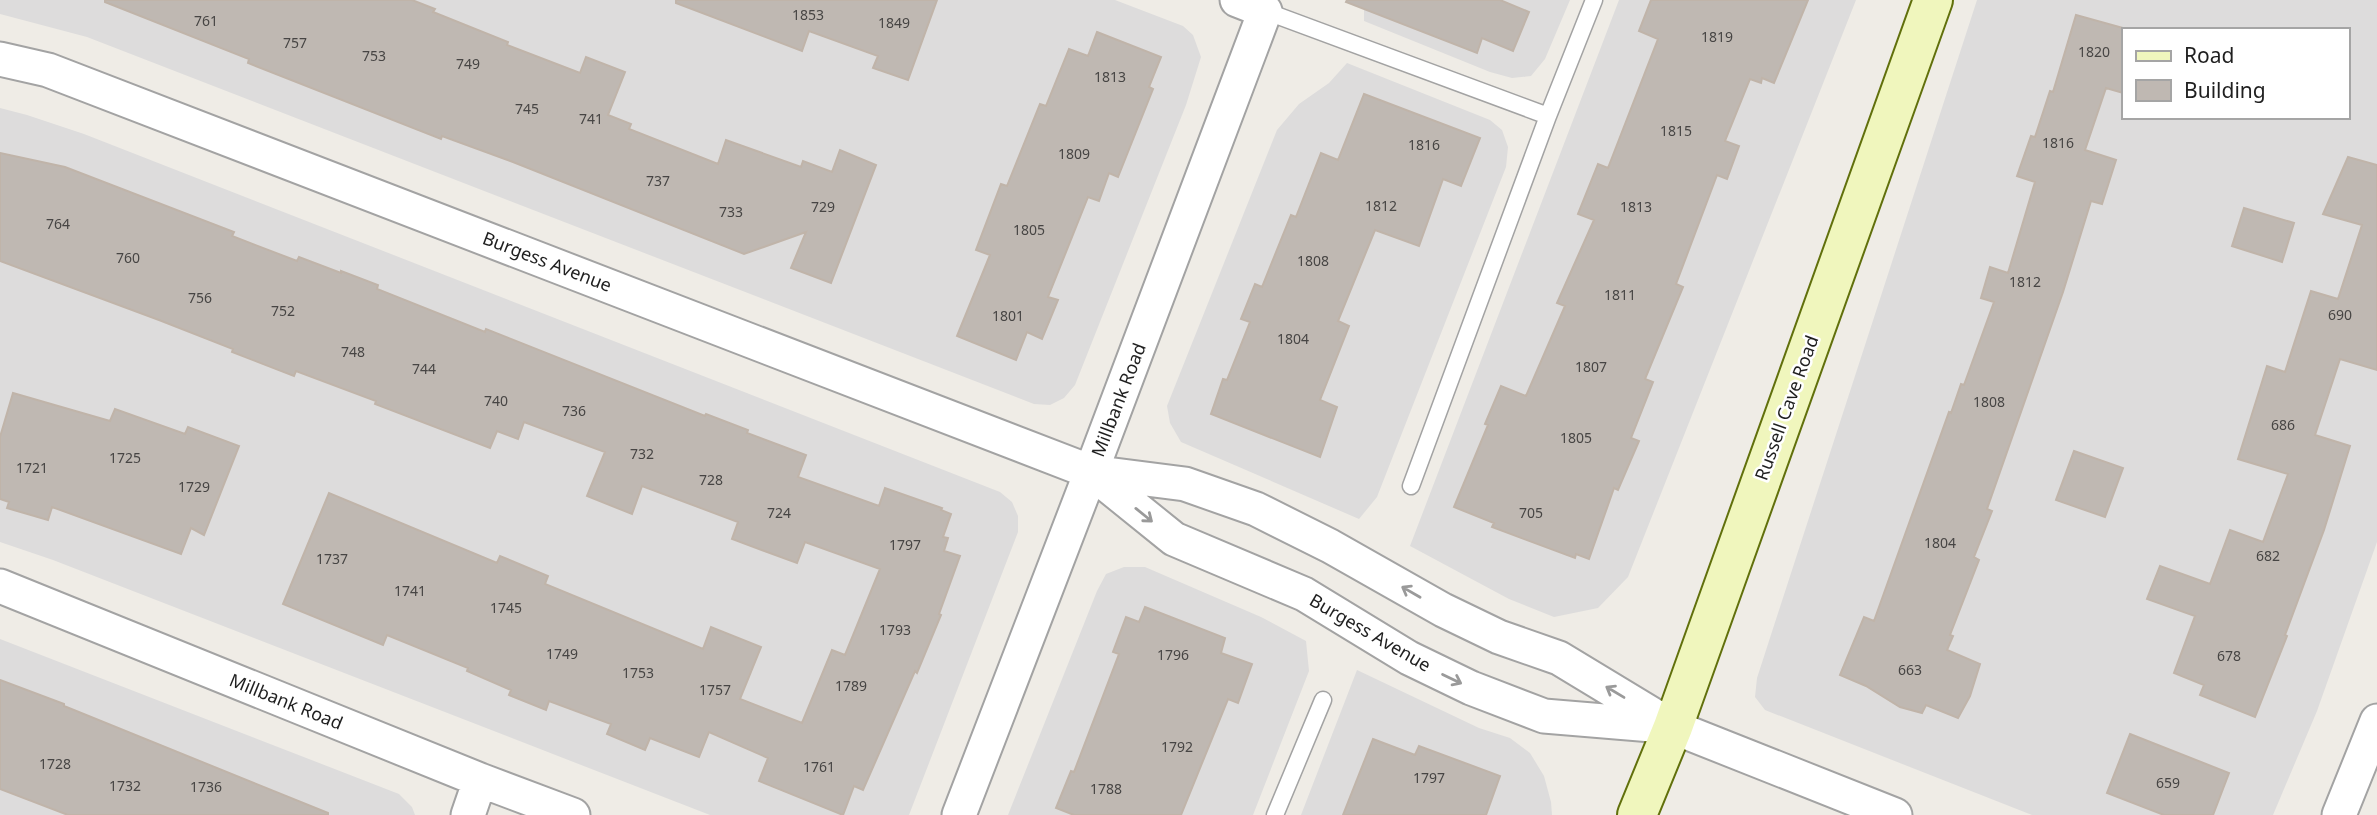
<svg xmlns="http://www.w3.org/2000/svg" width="2377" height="815" font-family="'Noto Sans',sans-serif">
  <rect width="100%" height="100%" fill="#efece6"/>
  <path fill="#dddcdc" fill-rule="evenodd" d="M0,0h1115l68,26 10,9 8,22 -15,48 -111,280 -11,13 -14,7 -16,-1 -947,-367 -87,-23z
    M1364,0h206l-25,59 -14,17 -19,2 -22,-6 -126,-51z
    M1619,0h237l-228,577 -30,31 -44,9 -45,-18 -99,-53z
    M1977,0h400v542l-60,169 -44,104h-241l-267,-105 -10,-13 2,-19zM2123,30h224v87h-224z
    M1347,63l143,57 12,10 6,17 -2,20 -129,330 -18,22 -178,-77 -11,-19 -3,-17 110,-276 22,-26 30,-21z
    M0,108l27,7 57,19 916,358 12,10 6,14v16l-109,283h-199l-657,-255 -53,-18z
    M1124,567h21l116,50 45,24 3,30 -56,144h-245l89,-224 9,-17z
    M0,639l399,155 13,13 3,8h-415z
    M1357,670l122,58 31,10 20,15 14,23 7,26 1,13h-251z"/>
  <path fill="#bfb8b2" stroke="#c0b4a9" stroke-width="2" d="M105,0h307l23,9 -2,3 75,30 -1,3 73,28 6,-16 39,15 -17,43 23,9 -2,5 89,35 8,-24 75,27 2,-6 29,11 8,-22 36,15 -45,118 -40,-15 15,-36 -62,22 -231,-92 -71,-26 -1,3 -193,-76 1,-4 -144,-57z
    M676,0h261l-29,80 -35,-12 5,-12 -69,-25 -7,20 -126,-48z
    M1347,0h153l29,12 -16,39 -31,-13 -5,15 -131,-51z
    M1651,0h157l-34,83 -12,-5 -1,5 -11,-4 -25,62 14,5 -12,33 -10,-4 -41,109 7,3 -38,92 8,3 -22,56 8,3 -21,49 -4,-2 -25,71 -13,-5 -1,4 -83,-31 2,-4 -40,-16 34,-82 -3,-1 16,-38 25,10 39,-90 -8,-3 37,-83 -16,-6 20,-50 10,4 50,-129 -19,-8z
    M2076,15l47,13v65l-17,-5 -21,62 31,10 -14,44 -11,-3 -28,91 -76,217 5,2 -18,46 5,3 -29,75 3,1 -6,14 33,14 -10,32 -12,22 -32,-13 -4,8 -22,-6 -34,-21 -26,-11 24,-58 10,4 75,-209 2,1 10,-29 3,1 30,-83 -13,-4 9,-31 18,6 27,-91 -18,-6 14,-40 4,1 15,-46 3,1z
    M1097,32l64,25 -12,30 4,2 -35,88 -9,-4 -10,28 -11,-4 -40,100 10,3 -16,39 -15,-7 -11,28 -59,-24 33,-81 -14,-5 25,-66 6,2 33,-82 6,2 23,-57 19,7z
    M1364,94l116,44 -19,48 -18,-7 -24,67 -44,-16 -37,91 11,5 -29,74 17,7 -17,50 -109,-43 12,-35 4,1 23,-58 -9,-3 14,-35 7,3 29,-72 5,2 25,-64 17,7z
    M0,153l65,14 169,65 -2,4 65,25 2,-4 42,16v-2l37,14 -1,4 108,43 1,-3 219,87 1,-2 42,16 -1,3 59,22 -8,22 81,29 6,-18 57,20 -1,2 10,4 -8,23 5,1 -4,13 16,5 -21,58 2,1 -24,58 -2,-2 -52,119 -9,-4 -11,29 -84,-34 9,-23 -59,-26 -10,25 -49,-19 -5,12 -38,-16 4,-10 -62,-23 -3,9 -37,-15 2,-5 -44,-19 1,-3 -81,-33 -4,10 -100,-41 46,-111 168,70 3,-7 48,20 -3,8 158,65 8,-22 50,20 -21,52 62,24 30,-73 13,5 35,-86 -75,-27 -8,21 -65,-24 6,-17 -96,-36 -10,28 -45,-18 18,-44 -81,-30 -6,17 -21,-8 -7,17 -115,-44 1,-3 -80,-30 -2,5 -62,-24 1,-3 -74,-29 -159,-59z
    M2348,157l29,8v205l-37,-11 -25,76 35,11 -26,84 -39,105 2,1 -32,81 -55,-22 4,-10 -30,-12 21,-57 -48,-17 13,-33 50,18 20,-54 33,12 25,-68 -50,-15 29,-93 18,6 26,-81 27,8 24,-74 -39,-11z
    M2244,208l50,15 -12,39 -50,-16z
    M13,393l97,28 5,-12 70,25 3,-7 51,19 -35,89 -13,-7 -10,26 -129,-47 -4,13 -41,-12 2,-6 -9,-3v-62z
    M2074,451l49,17 -18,49 -49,-17z
    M1145,607l80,31 -4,15 31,11 -14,39 -10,-4 -47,116h-107l-18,-7 15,-37 3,1 45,-118 -6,-2 13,-35 13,5z
    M0,680l64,24v2l264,107v2h-260l-68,-26z
    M2130,734l99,39 -16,42h-49l-57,-22z
    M1373,739l42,16 4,-9 81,30 -14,39h-143z"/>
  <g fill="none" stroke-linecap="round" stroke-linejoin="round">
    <defs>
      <path id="lane" d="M1265,11l283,105 46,-116
        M1411,486l137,-370
        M1275,815l48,-115"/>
      <path id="street" d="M0,59l48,11 1043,402 94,12 71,25 74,37 113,64 56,27 60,21 114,69 222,88
        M1091,472l83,67 130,55 105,64 62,30 73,28 120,10
        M0,586l480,194 93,35
        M468,815l12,-35
        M959,815l132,-343 174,-461 -28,-11
        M2339,815l38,-94"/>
      <path id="secondary" d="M1637,815l36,-88 260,-727"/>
    </defs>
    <use href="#lane" stroke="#a3a3a3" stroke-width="19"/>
    <use href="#street" stroke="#a3a3a3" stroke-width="37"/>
    <use href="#secondary" stroke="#61700c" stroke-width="42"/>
    <use href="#lane" stroke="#fff" stroke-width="16"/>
    <use href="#street" stroke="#fff" stroke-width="33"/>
    <use href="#secondary" stroke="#f0f6bd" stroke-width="38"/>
  </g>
  <defs><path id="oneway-shaft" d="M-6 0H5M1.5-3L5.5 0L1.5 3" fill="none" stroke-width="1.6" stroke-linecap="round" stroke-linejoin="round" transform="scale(1.75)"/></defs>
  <g stroke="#9a9a9a">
    <use href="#oneway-shaft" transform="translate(1144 515) rotate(39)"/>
    <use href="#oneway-shaft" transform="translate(1411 592) rotate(-150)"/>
    <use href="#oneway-shaft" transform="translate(1452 679) rotate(26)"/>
    <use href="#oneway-shaft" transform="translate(1615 692) rotate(-149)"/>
  </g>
  <g text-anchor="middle" stroke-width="5" stroke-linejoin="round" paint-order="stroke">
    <g font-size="14" fill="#474544">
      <text x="808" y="20">1853</text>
      <text x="206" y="26">761</text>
      <text x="894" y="28">1849</text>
      <text x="1717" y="42">1819</text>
      <text x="295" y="48">757</text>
      <text x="2094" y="57">1820</text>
      <text x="374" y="61">753</text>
      <text x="468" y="69">749</text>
      <text x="1110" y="82">1813</text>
      <text x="527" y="114">745</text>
      <text x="591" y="124">741</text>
      <text x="1676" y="136">1815</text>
      <text x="2058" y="148">1816</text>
      <text x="1424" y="150">1816</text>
      <text x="1074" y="159">1809</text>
      <text x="658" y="186">737</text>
      <text x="1381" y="211">1812</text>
      <text x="823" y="212">729</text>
      <text x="1636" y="212">1813</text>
      <text x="731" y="217">733</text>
      <text x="58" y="229">764</text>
      <text x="1029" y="235">1805</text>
      <text x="128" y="263">760</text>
      <text x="1313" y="266">1808</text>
      <text x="2025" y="287">1812</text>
      <text x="1620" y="300">1811</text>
      <text x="200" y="303">756</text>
      <text x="283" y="316">752</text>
      <text x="2340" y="320">690</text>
      <text x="1008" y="321">1801</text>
      <text x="1293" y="344">1804</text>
      <text x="353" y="357">748</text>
      <text x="1591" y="372">1807</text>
      <text x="424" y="374">744</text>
      <text x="496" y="406">740</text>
      <text x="1989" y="407">1808</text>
      <text x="574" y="416">736</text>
      <text x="2283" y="430">686</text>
      <text x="1576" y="443">1805</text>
      <text x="642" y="459">732</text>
      <text x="125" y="463">1725</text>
      <text x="32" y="473">1721</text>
      <text x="711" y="485">728</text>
      <text x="194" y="492">1729</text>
      <text x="779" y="518">724</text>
      <text x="1531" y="518">705</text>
      <text x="1940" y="548">1804</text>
      <text x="905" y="550">1797</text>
      <text x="2268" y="561">682</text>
      <text x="332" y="564">1737</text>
      <text x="410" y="596">1741</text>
      <text x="506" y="613">1745</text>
      <text x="895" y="635">1793</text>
      <text x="562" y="659">1749</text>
      <text x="1173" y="660">1796</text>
      <text x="2229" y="661">678</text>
      <text x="1910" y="675">663</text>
      <text x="638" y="678">1753</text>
      <text x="851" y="691">1789</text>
      <text x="715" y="695">1757</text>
      <text x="1177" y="752">1792</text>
      <text x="55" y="769">1728</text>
      <text x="819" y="772">1761</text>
      <text x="1429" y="783">1797</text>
      <text x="2168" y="788">659</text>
      <text x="125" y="791">1732</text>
      <text x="206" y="792">1736</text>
      <text x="1106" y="794">1788</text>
    </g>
    <g font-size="18" fill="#1f1f1f" stroke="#fff">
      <text transform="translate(547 262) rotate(21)" y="6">Burgess Avenue</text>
      <text transform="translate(1119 400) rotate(-69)" y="6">Millbank Road</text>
      <text transform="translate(1787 408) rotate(-70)" y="6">Russell Cave Road</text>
      <text transform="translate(1370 633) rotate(30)" y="6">Burgess Avenue</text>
      <text transform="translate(286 702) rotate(22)" y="6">Millbank Road</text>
    </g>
  </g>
  <rect x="2122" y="28" width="228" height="91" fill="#ffffff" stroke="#a5a5a5" stroke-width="2"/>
  <rect x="2136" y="51" width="35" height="10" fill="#f0f6bd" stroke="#a5a5a5" stroke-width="2"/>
  <text x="2184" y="63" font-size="21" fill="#1f1f1f">Road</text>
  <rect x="2136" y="80" width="35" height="21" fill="#bfb8b2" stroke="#a5a5a5" stroke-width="2"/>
  <text x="2184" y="98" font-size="21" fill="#1f1f1f">Building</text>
</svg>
